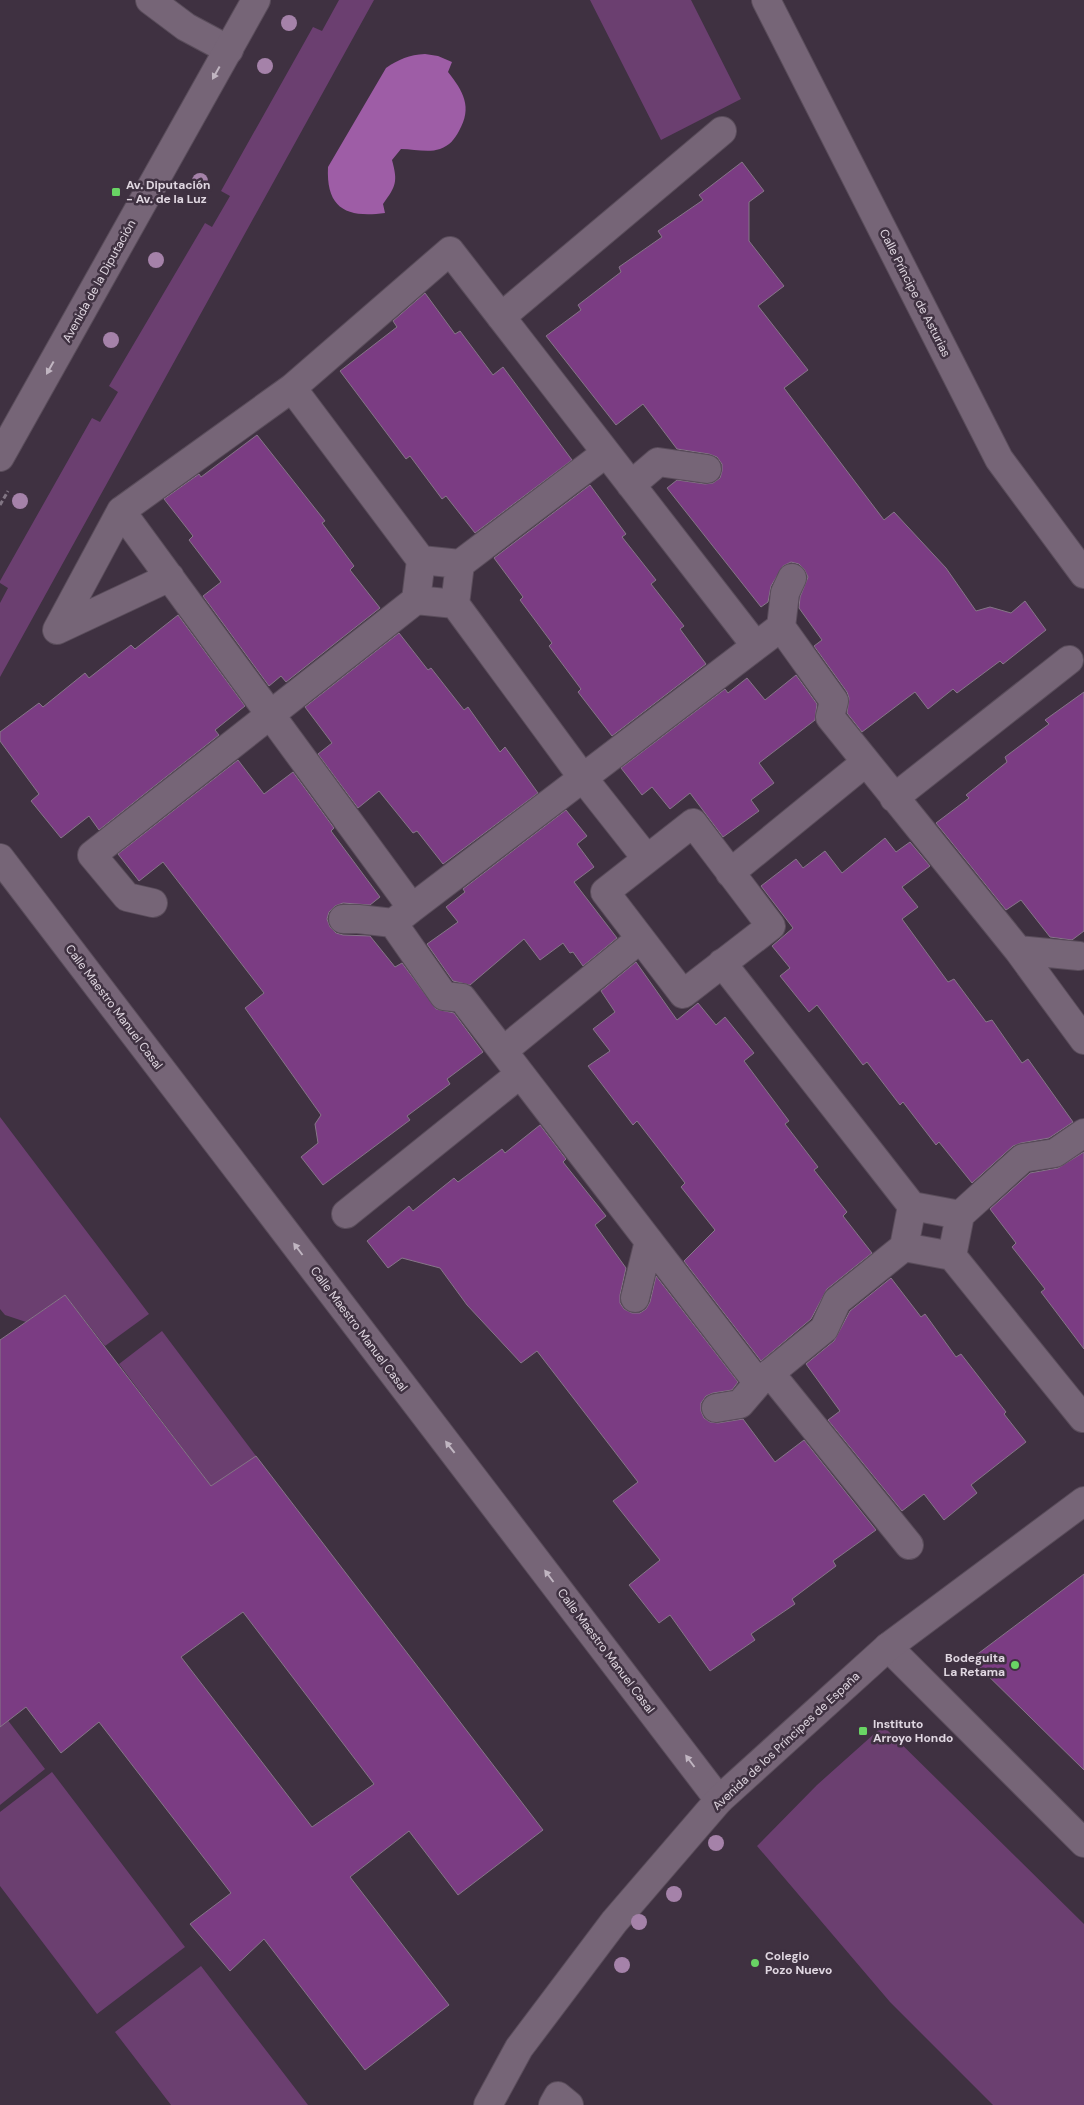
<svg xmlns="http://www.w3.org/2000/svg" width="1084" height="2105" font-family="'DM Sans',sans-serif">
  <rect width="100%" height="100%" fill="#3f3141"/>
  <path fill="#6b3f70" d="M339,0h35l-374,677v-74l8,-15 -8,-5v-2l92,-163 8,4 18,-30 -9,-6 96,-163 7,4 18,-31 -9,-5 92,-164 9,4z
    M590,0h101l50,99 -80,41z
    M0,1117l149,197 -44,32 -40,-51 -39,27 -21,-7 -5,-6z
    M162,1331l94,125 -45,30 -92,-122z
    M0,1710l45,59 -45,36z
    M883,1726l201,198v181h-91l-103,-103 -133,-156 60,-61z
    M52,1772l133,175 -88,67 -97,-128v-74z
    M201,1966l107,139h-137l-56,-73z"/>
  <path fill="#9e5da6" d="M425,54l13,2 14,6 -4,10c15,19 25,35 11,59 -5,9 -9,14 -19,18 -12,4 -26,0 -39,0l-9,11c6,22 4,26 -9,44l2,9c-38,5 -59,-4 -57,-46l58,-99c13,-9 23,-13 39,-14z"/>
  <path fill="#7b3c83" stroke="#867688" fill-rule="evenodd" d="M742,162l22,29 -15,11v39l35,45 -26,20 50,64 -24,18 100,132 10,-8 52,56 30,43 14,-4 21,6 14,-12 21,29 -43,34 -3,-3 -43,32 -4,-4 -25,20 -13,-17 -53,40 -15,-19 2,-15 -2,-6 -33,-46 8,-6 -23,-32 1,-11 8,-20 -4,-8 -5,-5 -8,-2 -8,4 -12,20 -3,16 -7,5 -94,-119 10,-8 28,4 8,-1 7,-5 2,-7v-7l-5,-7 -8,-3 -32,-5 -34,-45 -27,21 -70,-89 35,-26 -3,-5 43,-33 -2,-5 43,-30 -4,-6 45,-31 -4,-5z
    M425,293l30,41 5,-3 33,44 10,-8 69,93 -97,73 -29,-37 -4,3 -32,-43 -4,3 -66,-88 57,-44 -4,-6z
    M257,435l68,86 -3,2 32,43 -4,4 30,38 -94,74 -5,-6 -12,10 -66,-90 18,-14 -32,-42 4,-4 -29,-37 35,-25 2,3z
    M590,485l36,49 -4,3 34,43 -5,4 33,42 -4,3 26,35 -94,72 -34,-44 3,-3 -32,-43 3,-3 -32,-43 3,-3 -29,-39z
    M178,615l67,91 -30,24 4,5 -120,95 -10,-14 -28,22 -30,-37 8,-7 -39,-53v-9l39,-29 4,4 42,-34 4,5 42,-33 4,4z
    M399,633l29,37 3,-2 33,42 4,-3 32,45 5,-5 33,46 -95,71 -26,-33 -4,2 -34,-42 -21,17 -40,-54 14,-11 -27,-36z
    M796,675l21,29 -2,16 -56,43 15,20 -23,17 8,11 -36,26 -33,-44 -20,16 -18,-22 -10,8 -21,-27 104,-79 3,4 19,-15 18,22z
    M1084,692v239l-12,9 -22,-3 -29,-37 -15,10 -70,-87 33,-25 -3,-3 41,-33 -2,-5 44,-33 -4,-4z
    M238,760l26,34 29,-22 41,56 -3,3 49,66 -10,8 -27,-2 -8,3 -6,6 -2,7 3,8 6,6 7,2 27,1 25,31 7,-4 34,46 18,4 29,39 -36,27 3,5 -43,32 3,4 -87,65 -22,-28 17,-14 -3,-19 6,-9 -76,-107 19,-15 -101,-131 -24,19 -21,-27z
    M566,810l21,26 -10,8 17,23 -20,15 43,56 -34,28 -10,-14 -3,1 -7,-10 -23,17 -16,-21 -54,46 -17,-4 -26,-37 31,-22 -12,-15 19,-15 -2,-3z
    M885,838l11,14 14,-10 20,24 -28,21 16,20 -16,12 46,63 6,-3 32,43 6,-2 30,43 6,-4 45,63 -24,16 -28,5 -8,3 -41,37 -33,-41 -3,3 -33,-43 -3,3 -33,-43 -4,3 -46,-60 -8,7 -29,-36 10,-8 -18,-22 21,-18 -32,-42 35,-27 7,9 22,-17 17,22z
    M636,962l41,58 21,-17 18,22 9,-8 29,36 -10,8 45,60 -4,3 33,43 -4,3 33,42 -4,4 29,37 -45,36 -16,30 -50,42 -77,-100 31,-31 -34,-43 4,-4 -48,-62 -4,4 -45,-59 22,-15 -17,-22 22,-17 -14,-21z
    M540,1125l26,34 -3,3 43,54 -11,9 31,43 -6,27v8l4,6 8,4h8l6,-4 4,-7 6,-26 82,106 -6,8 -19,3 -7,3 -5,7v8l3,7 6,4 8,1 25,-4 32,43 29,-22 72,90 -43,31 3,5 -44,33 3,5 -44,30 4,6 -45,31 -40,-56 -11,8 -30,-38 31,-25 -47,-59 25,-19 -101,-131 -16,12 -54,-58 -27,-37 -38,-10 -14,10 -21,-27 42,-35 4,5 41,-33 4,4 44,-33 3,4z
    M1084,1152v197l-43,-57 4,-3 -33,-42 4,-4 -26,-34 40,-36 28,-5z
    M891,1278l30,39 4,-3 31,43 5,-3 45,58 -2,2 22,28 -55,43 6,8 -33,27 -20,-26 -22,17 -74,-91 12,-9 -34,-47 28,-23 16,-30z
    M65,1295l146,191 45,-30 287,374 -85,65 -49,-64 -59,46 99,128 -84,65 -101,-131 -34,32 -40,-47 41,-31 -132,-171 -38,31 -35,-46 -26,20v-387zM243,1612l131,172 -62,43 -131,-170z
    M1084,1574v196l-113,-111z"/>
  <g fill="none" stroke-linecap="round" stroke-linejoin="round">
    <defs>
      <path id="pedestrian" d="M501,317l221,-186
        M292,388l129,172 -5,40 39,4 5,-40 -39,-4
        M631,485l27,-23 49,7
        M121,511l-64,119 113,-53
        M460,564l146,-111
        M455,604l128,174 64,81
        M781,627l53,74 -4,16 188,233 61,6
        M894,798l175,-138
        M693,823l78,103 -88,68 -78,-102z
        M730,873l136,-111
        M153,903l-26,-6 -35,-42 324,-255
        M412,908l-291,-397 171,-123 158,-137 306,395
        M343,919h15l35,4 19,-15 369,-281 4,-34 7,-15
        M393,923l51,73 18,2 296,385
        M1018,950l66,90
        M722,963l190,243 48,9 -8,41 -48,-9 8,-41
        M503,1051l137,-112
        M346,1214l174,-140
        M960,1215l63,-57 32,-5 29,-20
        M952,1256l131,162
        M635,1298l14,-57
        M770,1373l139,172
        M716,1408l24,-4 18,-21 66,-54 13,-28 67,-54
        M553,2105l5,-9 11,9"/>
      <path id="minor" d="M150,0l36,27 43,23
        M0,858l719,942
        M888,1647l196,196"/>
      <path id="tertiary" d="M766,0l233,459 85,115
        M0,457l256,-457
        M488,2105l31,-57 95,-126 105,-122 169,-153 196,-146"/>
    </defs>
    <use href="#pedestrian" stroke="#5a4d5b" stroke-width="30"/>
    <use href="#minor" stroke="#5a4d5b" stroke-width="30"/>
    <use href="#tertiary" stroke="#5a4d5b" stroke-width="30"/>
    <path stroke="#817583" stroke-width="3" stroke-dasharray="5 2.5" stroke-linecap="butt" d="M0,505l8,-14"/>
    <use href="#pedestrian" stroke="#766577" stroke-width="28"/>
    <use href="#minor" stroke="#766577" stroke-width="28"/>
    <use href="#tertiary" stroke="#766577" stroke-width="28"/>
  </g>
  <g fill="#a582a9">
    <circle cx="289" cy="23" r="8"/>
    <circle cx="265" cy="66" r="8"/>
    <circle cx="200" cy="181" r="8"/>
    <circle cx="156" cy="260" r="8"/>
    <circle cx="111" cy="340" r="8"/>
    <circle cx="20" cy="501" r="8"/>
    <circle cx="716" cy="1843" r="8"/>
    <circle cx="674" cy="1894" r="8"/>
    <circle cx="639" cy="1922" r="8"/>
    <circle cx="622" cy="1965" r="8"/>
  </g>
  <defs><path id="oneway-solid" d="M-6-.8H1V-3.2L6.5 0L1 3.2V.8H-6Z" transform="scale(1.25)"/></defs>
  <g fill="#c0b5c1">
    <use href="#oneway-solid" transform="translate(216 73) rotate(119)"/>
    <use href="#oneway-solid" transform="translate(50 368) rotate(119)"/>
    <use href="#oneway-solid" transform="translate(298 1249) rotate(-127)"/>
    <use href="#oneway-solid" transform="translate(450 1447) rotate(-128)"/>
    <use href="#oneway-solid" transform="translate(549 1576) rotate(-127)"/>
    <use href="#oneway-solid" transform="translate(690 1761) rotate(-127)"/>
  </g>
  <g fill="#69d464" stroke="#3f3141" stroke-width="2">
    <rect x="111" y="187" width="10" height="10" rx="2.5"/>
    <circle cx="1015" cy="1665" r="5"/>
    <rect x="858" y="1726" width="10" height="10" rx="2.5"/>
    <circle cx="755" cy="1963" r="5"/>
  </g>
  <g text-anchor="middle" stroke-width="5" stroke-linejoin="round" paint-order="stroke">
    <g font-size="12" font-weight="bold" fill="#e0d7e1" stroke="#3f3141" text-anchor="start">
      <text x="126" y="189">Av. Diputación<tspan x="126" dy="14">- Av. de la Luz</tspan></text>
      <text x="1005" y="1662" text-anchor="end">Bodeguita<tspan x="1005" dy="14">La Retama</tspan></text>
      <text x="873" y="1728">Instituto<tspan x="873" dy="14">Arroyo Hondo</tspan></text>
      <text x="765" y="1960">Colegio<tspan x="765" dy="14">Pozo Nuevo</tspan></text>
    </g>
    <g font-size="12" fill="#e0d7e1" stroke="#3f3141">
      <text transform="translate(99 281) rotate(-61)" y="4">Avenida de la Diputación</text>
      <text transform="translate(915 293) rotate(63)" y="4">Calle Príncipe de Asturias</text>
      <text transform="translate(114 1007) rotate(53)" y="4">Calle Maestro Manuel Casal</text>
      <text transform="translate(359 1329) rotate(53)" y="4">Calle Maestro Manuel Casal</text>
      <text transform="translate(606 1651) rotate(53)" y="4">Calle Maestro Manuel Casal</text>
      <text transform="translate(786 1741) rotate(-43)" y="4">Avenida de los Príncipes de España</text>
    </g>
  </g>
</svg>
